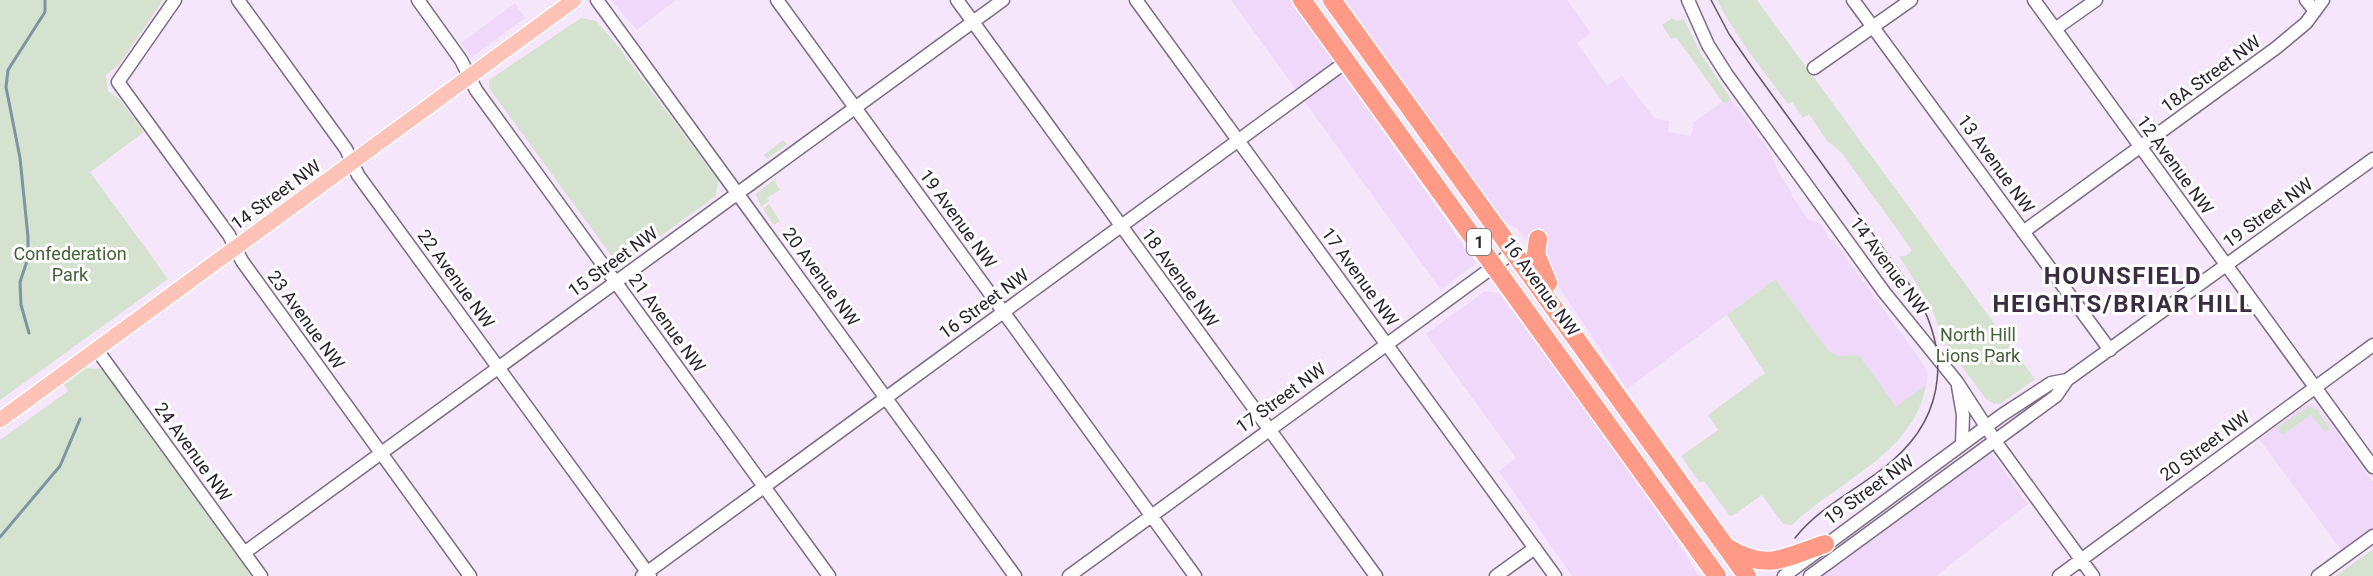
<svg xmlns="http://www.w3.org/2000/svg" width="2373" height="576" font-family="Roboto,sans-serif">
  <rect width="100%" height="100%" fill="#f5e6fc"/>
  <path fill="#efd8fa" d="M611,0h65l-39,30z
    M1231,0h59l186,263 -35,27z
    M1345,0h222l24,33 -14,10 30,43 15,-10 33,43 14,2 -1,11 23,4 3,-14 25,-18 12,-5 39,53 9,22 13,19 -1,2 17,24 14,6 7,14 4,1 91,125 4,9 -2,11 -30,23 -37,-53 -21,1 -9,-5 -54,-72 -148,110 -84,-126 -25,-34 -15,-8z
    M515,3l10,15 -53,39 -11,-14z
    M1485,291l14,2 147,200 53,83h-127l-73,-105 17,-13 -90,-124z
    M2310,404l8,3 55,75v46l-31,23 -83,-112 44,-33z
    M1991,453l37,51 -92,72h-116z"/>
  <path fill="#d5e2d0" d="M0,0h163l-44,65 -13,10 2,16 11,8 25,33 -54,40 78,107 -168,121z
    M1717,0h40l278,379 -33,24 -8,1 -8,-5 -41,-55 -14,-37 -32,-51h7l6,-6 -71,-98 -14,-11 -18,-27 -6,4 -11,-16 -4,2c-26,-35 -51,-65 -71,-104z
    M581,18l15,3 21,24 101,135 -2,16 -89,64 -6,-3 -8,1 -124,-170v-8z
    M1672,18l4,3 8,-2 17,35 30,45 -7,5 -48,-67 -5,2 -9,-14z
    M783,140l4,4 -20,15 -3,-4z
    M776,178l-1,4 5,8 -13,8 2,3 -8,6 -5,-13z
    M769,204l11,17 -6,4 -11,-16z
    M1775,279l54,72 10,5 20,-1 37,52 30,-22c-11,68 -90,97 -134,140l-9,-1 -21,-29 -30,21 -3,-1 -25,-34 -4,2 -19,-27 37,-26 -10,-15 57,-42 -38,-58z
    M85,368l19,1 148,207h-252v-136l68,-49 -4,-7z
    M2309,406l8,4 13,19 -5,3 -14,-17 -27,19 -4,-1 -2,-6z
    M2373,549v27h-37z"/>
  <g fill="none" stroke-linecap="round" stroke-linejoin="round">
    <path stroke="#7e94a2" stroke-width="3" d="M29,333l-8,-28 -1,-23 8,-24v-21l-8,-79 -14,-71 2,-17 37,-58v-12
      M0,537l60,-71 20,-47"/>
    <defs>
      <path id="minor" d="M175,0l-57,82 111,153 13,26 228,315
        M238,0l108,149 12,26 292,401
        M418,0l43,60 15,30 353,486
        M597,0l418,576
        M777,0l418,576
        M957,0l419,576
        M1136,0l419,576
        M1688,0l20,45 19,30 157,217 73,90 43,66 93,128
        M1853,0l257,350
        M2034,0l339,467
        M2306,0l9,11
        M2055,29l41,-29
        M1814,68l97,-68
        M2023,232l253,-184 30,-25 17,-23
        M97,350l164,226
        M1958,386l5,29 -1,29
        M244,553l759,-553
        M642,576l705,-515
        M1069,576l446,-325
        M1496,576l39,-28
        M1784,576l218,-161 49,-32 16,-3
        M1810,576l246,-180 11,-16 306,-221
        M2059,576l314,-231
        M2318,576l55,-40"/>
      <path id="major" d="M0,420l574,-420"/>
      <path id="highway" d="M1302,0l415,576
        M1332,0l415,576
        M1538,239l-2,15 12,29
        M1728,548c40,24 57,9 97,-4"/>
    </defs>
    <use href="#minor" stroke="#7b6b83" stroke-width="15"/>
    <use href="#major" stroke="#fff" stroke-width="18"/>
    <use href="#highway" stroke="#fff" stroke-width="21"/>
    <use href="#minor" stroke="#fff" stroke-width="12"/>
    <use href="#major" stroke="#fec2b6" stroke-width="15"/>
    <use href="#highway" stroke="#fe9a85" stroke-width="18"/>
    <path stroke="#615865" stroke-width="1.5" d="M1711,0l18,34 25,36 158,218c38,59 36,125 -20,173 -31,27 -71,44 -97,77"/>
  </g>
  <g text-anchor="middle" stroke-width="6" stroke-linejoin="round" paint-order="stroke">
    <rect fill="#fff" stroke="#69646b" stroke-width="1.5" x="1467" y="229" width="24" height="26" rx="4.5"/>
    <g font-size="16" font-weight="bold" fill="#29222c">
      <text x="1479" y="248">1</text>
    </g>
    <g font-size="18" fill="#29222c" stroke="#fff">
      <text transform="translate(2211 74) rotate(-36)" y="6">18A Street NW</text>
      <text transform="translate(1996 164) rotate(54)" y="6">13 Avenue NW</text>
      <text transform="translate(2175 165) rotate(54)" y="6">12 Avenue NW</text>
      <text transform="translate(276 195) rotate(-36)" y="6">14 Street NW</text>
      <text transform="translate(2268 213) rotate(-36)" y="6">19 Street NW</text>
      <text transform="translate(958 219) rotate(54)" y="6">19 Avenue NW</text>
      <text transform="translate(613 262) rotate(-36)" y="6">15 Street NW</text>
      <text transform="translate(1889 266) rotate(53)" y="6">14 Avenue NW</text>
      <text transform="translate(821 277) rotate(54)" y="6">20 Avenue NW</text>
      <text transform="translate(1360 277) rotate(54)" y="6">17 Avenue NW</text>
      <text transform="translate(1180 278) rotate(54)" y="6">18 Avenue NW</text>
      <text transform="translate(456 279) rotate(54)" y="6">22 Avenue NW</text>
      <text transform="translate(1541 287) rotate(54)" y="6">16 Avenue NW</text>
      <text transform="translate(984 304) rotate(-36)" y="6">16 Street NW</text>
      <text transform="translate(306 320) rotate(54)" y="6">23 Avenue NW</text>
      <text transform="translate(667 323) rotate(54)" y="6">21 Avenue NW</text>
      <text transform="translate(1281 398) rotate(-36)" y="6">17 Street NW</text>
      <text transform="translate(2205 446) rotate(-36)" y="6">20 Street NW</text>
      <text transform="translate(193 452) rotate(54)" y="6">24 Avenue NW</text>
      <text transform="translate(1869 490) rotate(-36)" y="6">19 Street NW</text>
    </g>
    <g font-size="18" fill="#446036" stroke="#fff">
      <text x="70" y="260">Confederation<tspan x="70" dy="21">Park</tspan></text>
      <text x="1978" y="341">North Hill<tspan x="1978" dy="21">Lions Park</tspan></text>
    </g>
    <g font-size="24" font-weight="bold" letter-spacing="1.5" fill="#3a2c41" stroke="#fff">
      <text x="2123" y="284">HOUNSFIELD<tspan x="2123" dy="28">HEIGHTS/BRIAR HILL</tspan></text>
    </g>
  </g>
</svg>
